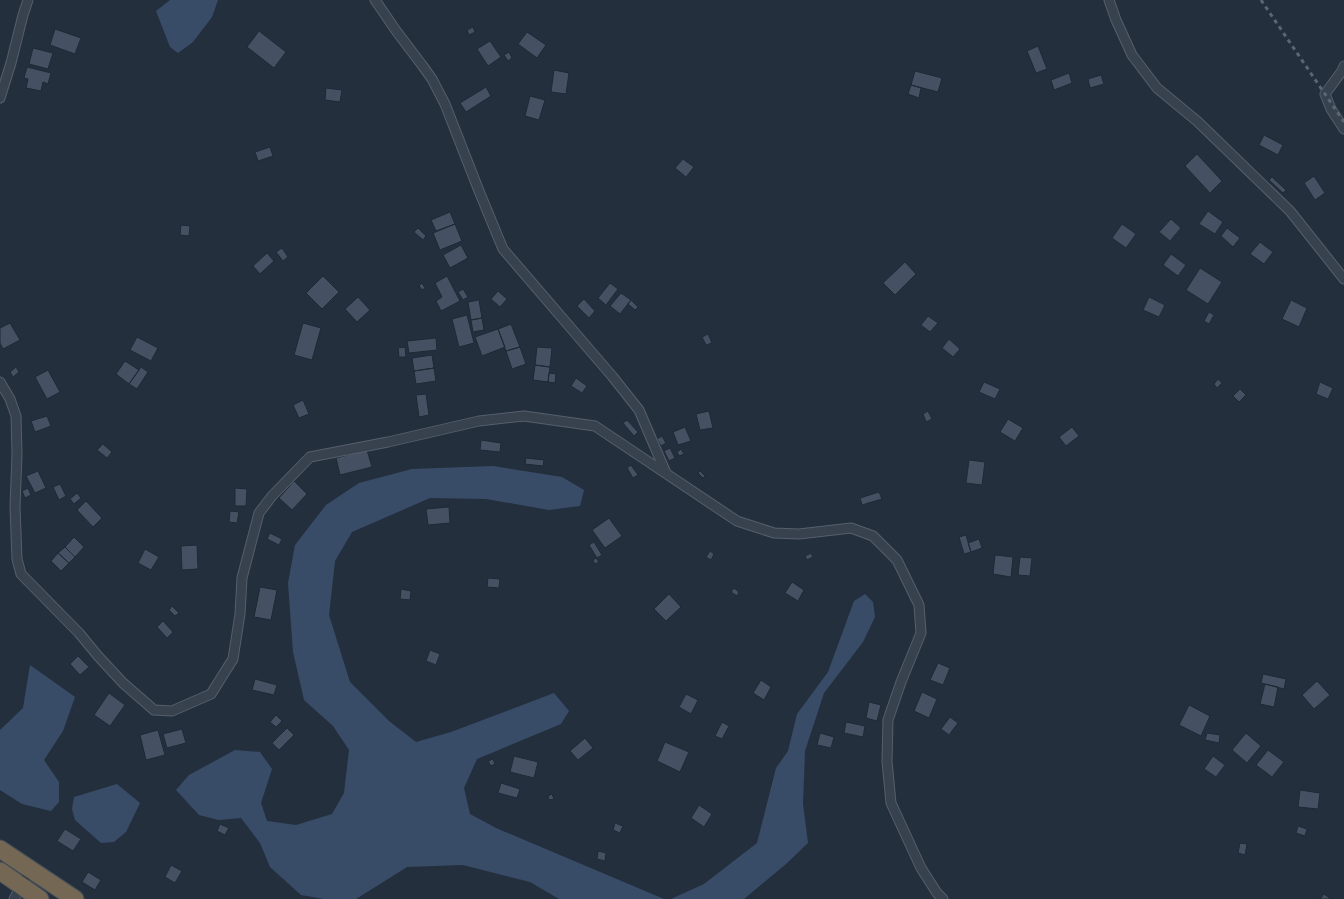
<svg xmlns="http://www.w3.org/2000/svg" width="1344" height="899" font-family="Commissioner,sans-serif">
  <rect width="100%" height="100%" fill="#242f3e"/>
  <path fill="#394c67" d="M170,0h48l-6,17 -19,25 -15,11 -8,-6 -14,-36z
    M493,466l69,11 22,13 -4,16 -31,4 -63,-11 -56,-1 -78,34 -17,29 -6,54 21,67 39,39 27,21 35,-10 103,-39 15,18 -8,13 -84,35 -13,29 6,26 26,14 168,71h-105l-29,-17 -67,-17 -56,2 -51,32h-32l-23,-4 -31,-28 -10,-24 -19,-25 -22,2 -20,-5 -23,-25 13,-15 46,-25 25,2 12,17 -11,34 6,18 29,4 36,-11 12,-21 5,-43 -16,-24 -29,-26 -11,-48 -5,-69 7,-38 31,-40 33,-22 53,-14z
    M865,594l8,8 2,15 -12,25 -39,51 -19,58 -2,53 5,39 -22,21 -42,35h-73l33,-15 53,-41 19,-75 12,-17 9,-37 31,-42 26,-71z
    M30,665l45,32 -12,34 -19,29 15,22v20l-8,9 -29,-7 -22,-14v-60l23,-22z
    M117,784l23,19 -14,29 -12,10 -13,1 -26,-23 -3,-11 2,-12z"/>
  <path fill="#455162" stroke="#1f2835" d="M473,27l2,5 -6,3 -2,-5z
    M55,29l26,9 -6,16 -25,-9z
    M259,31l27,21 -12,16 -27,-21z
    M527,32l19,13 -9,13 -19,-14z
    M490,41l11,16 -13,9 -11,-17z
    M1038,46l9,23 -11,4 -9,-22z
    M33,48l20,5 -5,16 -19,-5z
    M509,52l3,6 -4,3 -4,-6z
    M27,67l24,6 -3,11 -5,-2 -2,9 -15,-3 2,-9 -4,-1z
    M554,70l15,3 -3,21 -15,-2z
    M915,71l27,7 -4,14 -27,-7z
    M1069,73l3,10 -18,7 -3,-10z
    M1101,75l3,9 -14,4 -2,-9z
    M911,85l10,3 -2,10 -11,-4z
    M486,87l5,9 -25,16 -6,-9z
    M326,88l16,2 -2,12 -15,-2z
    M530,96l15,4 -6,20 -14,-4z
    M1264,135l19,10 -5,10 -19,-10z
    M270,147l3,9 -15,5 -3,-9z
    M1197,154l25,27 -12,12 -25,-27z
    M683,159l11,8 -8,10 -11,-9z
    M1314,176l11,17 -10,7 -11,-17z
    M1272,177l14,13 -3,3 -14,-13z
    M1208,211l15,11 -8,12 -16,-10z
    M450,212l5,12 -19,7 -5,-11z
    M1171,219l10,9 -11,13 -11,-9z
    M455,224l7,17 -22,9 -7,-17z
    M1122,224l14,10 -10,14 -14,-10z
    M181,225l9,1 -1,10 -9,-1z
    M418,228l8,8 -3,4 -9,-8z
    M1227,228l13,10 -7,9 -12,-11z
    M1260,242l13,10 -9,12 -14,-10z
    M461,245l7,13 -18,10 -7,-13z
    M282,248l6,9 -5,4 -7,-9z
    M267,253l7,8 -14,13 -7,-8z
    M1171,254l15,11 -8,11 -15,-11z
    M905,262l11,12 -21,21 -12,-12z
    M1200,268l22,14 -14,22 -22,-14z
    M323,276l16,16 -17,17 -16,-16z
    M447,276l13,25 -19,10 -5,-10 6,-4 -7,-14z
    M422,283l3,5 -3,2 -3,-4z
    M610,283l8,6 -12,16 -8,-7z
    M463,289l5,8 -5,3 -5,-8z
    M498,291l9,8 -7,8 -9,-8z
    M621,293l10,7 -11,14 -10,-8z
    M358,297l12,13 -13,12 -12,-13z
    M1149,297l16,8 -6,12 -16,-7z
    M584,299l11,12 -6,7 -12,-12z
    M479,300l3,18 -11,2 -3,-18z
    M631,300l7,7 -3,3 -7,-6z
    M1291,300l16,8 -8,19 -17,-8z
    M1209,312l5,3 -5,9 -5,-3z
    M467,315l7,28 -15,4 -7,-28z
    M928,316l10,7 -8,9 -9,-7z
    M482,318l2,12 -11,2 -2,-12z
    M10,323l10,17 -17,9 -3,-6v-15z
    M303,323l18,5 -9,32 -18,-5z
    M511,324l9,23 -14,4 -8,-22z
    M498,329l7,18 -23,9 -7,-19z
    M708,334l4,9 -6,2 -4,-8z
    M137,337l21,11 -7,13 -21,-11z
    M436,338l1,12 -28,3 -2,-12z
    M949,339l11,10 -7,8 -11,-9z
    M405,347l1,10h-7l-1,-9z
    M520,347l6,17 -14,5 -6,-18z
    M537,347l15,1 -2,19 -15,-2z
    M432,355l2,13 -20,3 -2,-13z
    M125,361l14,9 -10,14 -13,-10z
    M535,365l15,2 -2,15 -15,-2z
    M16,367l3,5 -6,5 -3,-5z
    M141,367l7,5 -11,17 -8,-5z
    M434,368l2,13 -20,3 -2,-13z
    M48,370l12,22 -13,7 -12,-22z
    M549,373l7,1 -1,9 -7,-1z
    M576,378l11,8 -5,7 -11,-7z
    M1218,379l4,4 -5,5 -3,-4z
    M984,382l16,7 -5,10 -16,-7z
    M1320,382l13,6 -5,11 -12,-5z
    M1240,389l6,6 -7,7 -6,-6z
    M426,394l3,21 -10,2 -3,-22z
    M303,400l6,14 -10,4 -6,-13z
    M709,411l4,17 -13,2 -4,-16z
    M928,411l4,8 -6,3 -3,-8z
    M47,416l4,10 -16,6 -4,-11z
    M1008,419l15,9 -8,13 -15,-9z
    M627,420l11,12 -4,4 -11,-13z
    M685,427l6,14 -13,4 -5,-13z
    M1072,427l7,9 -13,10 -7,-9z
    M662,436l4,7 -5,3 -4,-7z
    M481,440l20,3 -1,9 -20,-2z
    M103,444l9,8 -5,6 -10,-8z
    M670,448l5,10 -6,3 -5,-10z
    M681,449l3,5 -5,2 -2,-4z
    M367,450l5,17 -32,8 -4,-17z
    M526,458l18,2 -1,6 -18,-2z
    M969,460l16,2 -3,23 -16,-2z
    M631,465l7,10 -5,3 -6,-10z
    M38,471l8,17 -11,5 -9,-17z
    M700,471l5,5 -2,2 -5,-5z
    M294,481l13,13 -15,16 -13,-12z
    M60,484l6,12 -7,4 -6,-13z
    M28,488l3,7 -6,3 -3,-7z
    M235,488l12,1 -1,17h-11z
    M879,492l3,7 -20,6 -2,-7z
    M77,493l4,5 -7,6 -4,-5z
    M86,501l16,17 -9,9 -16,-17z
    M449,507l1,16 -22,2 -2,-16z
    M230,511l9,1 -2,11 -8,-1z
    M609,518l13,18 -17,12 -13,-18z
    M270,533l12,6 -3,6 -12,-6z
    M966,535l5,17 -7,2 -5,-17z
    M74,537l10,10 -9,10 -10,-10z
    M979,539l3,9 -11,4 -3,-9z
    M594,542l8,13 -5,3 -8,-13z
    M197,545l1,24 -16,1 -1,-24z
    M65,547l10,10 -6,6 -11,-10z
    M145,549l14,8 -8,13 -13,-7z
    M710,551l4,3 -3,6 -5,-3z
    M58,553l11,10 -8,8 -10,-10z
    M811,553l2,4 -6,3 -2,-4z
    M995,555l18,2 -2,20 -18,-3z
    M1020,557l12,1 -2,18 -12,-1z
    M596,558l3,4 -4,2 -2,-4z
    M488,578l12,1 -1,9 -12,-1z
    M792,582l12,8 -6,11 -13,-8z
    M260,587l17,3 -6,30 -17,-3z
    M734,588l5,4 -2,4 -6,-4z
    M401,589l10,2 -1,9 -10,-1z
    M669,594l12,13 -15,14 -12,-12z
    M172,606l7,7 -4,3 -6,-6z
    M163,621l10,11 -6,6 -10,-11z
    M430,650l10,4 -4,11 -10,-4z
    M78,656l11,11 -9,8 -10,-11z
    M938,663l12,5 -7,17 -13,-5z
    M1263,674l23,5 -2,10 -23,-6z
    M255,679l22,6 -3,10 -22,-5z
    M761,680l10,7 -7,13 -11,-7z
    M1317,681l13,14 -16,14 -12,-14z
    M1265,684l13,3 -4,20 -14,-3z
    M922,692l15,7 -8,19 -15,-7z
    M109,693l16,12 -15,21 -16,-11z
    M686,694l12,6 -7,14 -12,-7z
    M869,702l12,3 -4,16 -11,-3z
    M1189,705l21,11 -9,20 -22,-11z
    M276,715l6,6 -6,6 -6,-5z
    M950,717l8,6 -9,12 -8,-6z
    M722,722l7,4 -7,13 -7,-3z
    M846,722l19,4 -2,11 -19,-4z
    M287,728l7,7 -15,15 -7,-7z
    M182,729l4,14 -19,5 -4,-14z
    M158,730l7,25 -19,5 -6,-25z
    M820,733l14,4 -3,11 -14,-3z
    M1207,733l13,2 -1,8 -14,-3z
    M1246,733l15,13 -14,17 -15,-13z
    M585,738l8,10 -15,12 -8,-9z
    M665,742l24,10 -9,20 -23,-11z
    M1268,750l16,12 -12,15 -16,-12z
    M514,756l24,6 -4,16 -24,-6z
    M1213,756l12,9 -9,12 -12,-8z
    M493,759l2,5 -4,2 -3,-5z
    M501,783l19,6 -3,9 -19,-5z
    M1300,790l20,3 -2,16 -20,-2z
    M552,794l2,5 -5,1 -1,-4z
    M699,805l13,9 -8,13 -13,-9z
    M615,823l8,3 -3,7 -7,-3z
    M220,824l9,4 -4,7 -8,-4z
    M1298,826l9,3 -2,7 -9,-3z
    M65,829l16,10 -8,12 -16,-10z
    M1240,843l7,1 -2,11 -7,-2z
    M598,851l8,2 -1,8 -8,-2z
    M171,865l11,6 -7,12 -10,-6z
    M88,872l13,8 -6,10 -13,-8z
    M1324,894l7,5h-11z"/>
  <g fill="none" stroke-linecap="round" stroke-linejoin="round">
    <defs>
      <path id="street" d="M375,0l22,32 25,33 10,14 13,25 34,87 24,58 109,127 27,34 27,63
        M1109,0l7,20 16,35 25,33 40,33 93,90 54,68
        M1344,66l-2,5 -17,23 6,15 13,20
        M0,98l11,-35 12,-48 5,-15
        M0,382l10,17 6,17 1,38 -2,53 2,52 4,15 58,59 19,23 25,27 31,27 18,1 39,-17 22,-35 7,-45 2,-36 17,-65 13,-17 38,-39 78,-15 91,-21 45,-5 71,10 142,95 37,12 25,1 52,-6 22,8 24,24 22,45 2,28 -20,49 -13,38 -1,41 4,42 30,65 16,25 6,6
        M14,899l16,-30"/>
      <path id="highway" d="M0,849l75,50
        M0,871l40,28"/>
    </defs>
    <use href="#street" stroke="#565f6c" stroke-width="11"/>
    <use href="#highway" stroke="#434c59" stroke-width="19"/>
    <use href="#street" stroke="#38414e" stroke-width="9"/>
    <use href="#highway" stroke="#746855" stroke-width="17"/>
    <path stroke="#5a6575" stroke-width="3" stroke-dasharray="4 4" stroke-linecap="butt" d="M1261,0l83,122"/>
  </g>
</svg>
